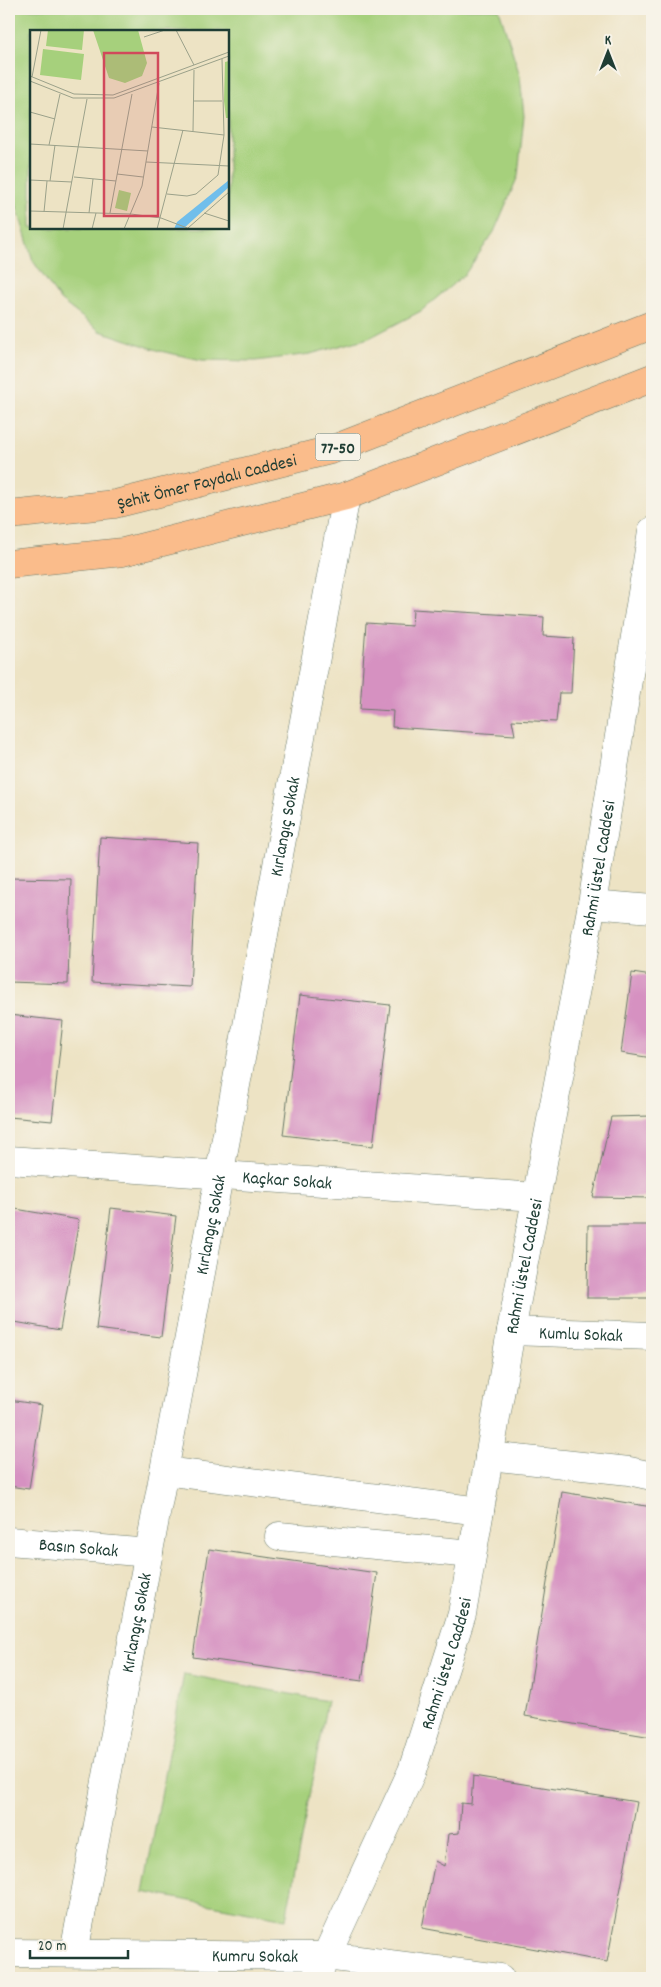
<svg xmlns="http://www.w3.org/2000/svg" width="661" height="1987" font-family="Dekko,sans-serif">
  <rect width="100%" height="100%" fill="#f7f3e8"/>
  <filter id="ink" filterUnits="userSpaceOnUse"><feTurbulence type="fractalNoise" baseFrequency=".02" numOctaves="2"/><feDisplacementMap in="SourceGraphic" scale="10" xChannelSelector="R" yChannelSelector="G"/><feConvolveMatrix kernelMatrix="1 2 1 2 8 2 1 2 1" color-interpolation-filters="sRGB"/></filter>
  <filter id="wash" filterUnits="userSpaceOnUse"><feTurbulence type="fractalNoise" baseFrequency=".0096" numOctaves="4" result="noise"/><feDisplacementMap in="SourceGraphic" scale="20" xChannelSelector="R" yChannelSelector="G"/><feGaussianBlur stdDeviation="1.12" result="paint"/><feColorMatrix in="noise" values="0 0 0 0 0 0 0 0 0 0 0 0 0 0 0 0 0 1.4 0 .05"/><feComposite in="paint" operator="in"/></filter>
  <g filter="url(#wash)">
    <rect width="100%" height="100%" fill="#ede3c4"/>
    <path fill="#a6d07c" stroke="#628658" fill-rule="evenodd" d="M9,9h490l21,67 4,40 -6,60 -24,56 -29,42 -44,37 -52,27 -59,16 -55,7 -53,-1 -42,-9 -60,-20 -40,-31 -27,-39 -24,-81zM31,31h197v197h-197z
      M184,1674l143,27 -41,218 -143,-27z"/>
    <g id="blocks">
      <path fill="#d691c1" d="M413,609l131,8 -1,19 31,2 -3,55h-12l-3,29 -44,-2 3,15 -123,-8 1,-16 -33,-2 6,-86 46,3z
        M100,837l98,6 -8,144 -98,-5z
        M9,878l62,1 -3,105 -59,-2z
        M632,973l20,3v82l-31,-5z
        M300,995l90,10 -17,141 -90,-11z
        M9,1015l54,6 -11,100 -43,-4z
        M652,1116v82l-59,-1 18,-80z
        M10,1208l69,12 -19,110 -51,-9z
        M111,1208l65,8 -15,121 -65,-8z
        M588,1225h64v73h-65z
        M9,1400l33,5 -13,84 -20,-3z
        M562,1492l90,15v230l-127,-21z
        M209,1549l168,24 -15,108 -169,-24z
        M473,1776l164,26 -30,160 -185,-34 13,-67 9,5 4,-32 11,-1 2,-30 10,1z"/>
    </g>
  </g>
  <g filter="url(#ink)">
    <use href="#blocks" fill-opacity="0" stroke="#677766" stroke-width="1"/>
    <g fill="none" stroke-linecap="round" stroke-linejoin="round">
      <defs>
        <g id="minor">
          <path d="M592,904l60,5"/>
          <path id="s1" d="M9,1160l527,37"/>
          <path id="s2" d="M511,1331l141,5"/>
          <path d="M489,1456l140,15 23,5"/>
          <path d="M164,1471l316,40"/>
          <path d="M279,1536l193,18"/>
          <path id="s3" d="M9,1541l140,12"/>
          <path id="s4" d="M9,1953l317,3 174,22"/>
          <path id="s5" d="M74,1953l272,-1457"/>
          <path id="s6" d="M316,1978l96,-207 50,-157 49,-283 81,-427 60,-373"/>
        </g>
        <g id="major">
          <path id="s7" d="M9,515l106,-11 216,-54 321,-125"/>
          <path d="M9,564l114,-12 223,-56 306,-118"/>
        </g>
      </defs>
      <use href="#minor" stroke="#677766" stroke-width="29"/>
      <use href="#major" stroke="#677766" stroke-width="29"/>
      <use href="#minor" stroke="#fff" stroke-width="28"/>
      <use href="#major" stroke="#fabc8b" stroke-width="28"/>
    </g>
  </g>
  <g text-anchor="middle" stroke-width="4" stroke-linejoin="round" paint-order="stroke">
    <rect fill="#f7f3e8" stroke="#60746a" stroke-width="1" x="315.5" y="433.5" width="45" height="27" rx="4"/>
    <g font-size="16" font-weight="bold" fill="#1f3d34">
      <text x="338" y="453">77-50</text>
    </g>
    <g font-size="18" fill="#1f3d34" stroke="#f7f3e8">
      <text dy="6" stroke="none"><textPath href="#s7" startOffset="201">Şehit Ömer Faydalı Caddesi</textPath></text>
      <text dy="6" stroke="none"><textPath href="#s5" startOffset="1146">Kırlangıç Sokak</textPath></text>
      <text dy="6" stroke="none"><textPath href="#s6" startOffset="1151">Rahmi Üstel Caddesi</textPath></text>
      <text dy="6" stroke="none"><textPath href="#s1" startOffset="279">Kaçkar Sokak</textPath></text>
      <text dy="6" stroke="none"><textPath href="#s5" startOffset="741">Kırlangıç Sokak</textPath></text>
      <text dy="6" stroke="none"><textPath href="#s6" startOffset="746">Rahmi Üstel Caddesi</textPath></text>
      <text dy="6" stroke="none"><textPath href="#s2" startOffset="70">Kumlu Sokak</textPath></text>
      <text dy="6" stroke="none"><textPath href="#s3" startOffset="70">Basın Sokak</textPath></text>
      <text dy="6" stroke="none"><textPath href="#s5" startOffset="336">Kırlangıç Sokak</textPath></text>
      <text dy="6" stroke="none"><textPath href="#s6" startOffset="341">Rahmi Üstel Caddesi</textPath></text>
      <text dy="6" stroke="none"><textPath href="#s4" startOffset="246">Kumru Sokak</textPath></text>
    </g>
  </g>
  <g transform="translate(30 30)">
    <rect width="199" height="199" fill="#ede3c4"/>
    <path d="M18,0h36l-2,20 -36,-4zM63,0h45l9,33 -5,13 -17,7 -16,-5zM13,19l41,5 -3,26 -41,-5zM199,31v57h-3l-2,-17 1,-39zM89,160l12,3 -4,18 -12,-3z" fill="#a6d07c"/>
    <path d="M199,150v7l-46,42h-9l3,-7z" fill="#70beeb"/>
    <path fill="none" stroke="#9ba18a" stroke-width="1" d="M146,0l18,35M114,7l21,-7M0,46l44,18 39,1 116,-43M2,47l9,-47M0,51l43,17h41l115,-42M164,71h28M0,82l25,7M122,97l72,8M163,101l1,-61M0,114l118,7M19,115l11,-51M116,132l83,4M87,144l26,3M44,147l42,4M0,150l42,2M20,151l5,-36M137,164l20,2 9,-2 22,-19 6,-40 -2,-76M0,181l101,3 30,4 29,11M14,182l3,-31M59,183l4,-34M80,183l22,-119M174,183l25,8M158,198l41,-36M33,199l24,-130M62,199l4,-16M94,199l18,-43 17,-103M127,199l26,-99"/>
    <path fill="#d1495b" fill-opacity="0.15" stroke="#d1495b" stroke-width="2.5" d="M74,23h54v163h-54z"/>
    <rect width="199" height="199" fill="none" stroke="#1f3d34" stroke-width="2.5"/>
  </g>
  <rect width="661" height="1987" fill="none" stroke="#f7f3e8" stroke-width="30"/>
  <g transform="translate(608 52)" stroke="#f7f3e8" stroke-width="4" paint-order="stroke">
  <path d="M0-4L9 19L0 12L-9 19Z" fill="#1f3d34"/>
  <text y="-8" font-size="14" font-weight="bold" text-anchor="middle" fill="#1f3d34">K</text>
  </g>
  <path d="M30 1950v8h98v-8" fill="none" stroke="#1f3d34" stroke-width="2.5"/>
  <text x="38" y="1950" font-size="15" fill="#1f3d34" stroke="#f7f3e8" stroke-width="4" paint-order="stroke">20 m</text>
</svg>
